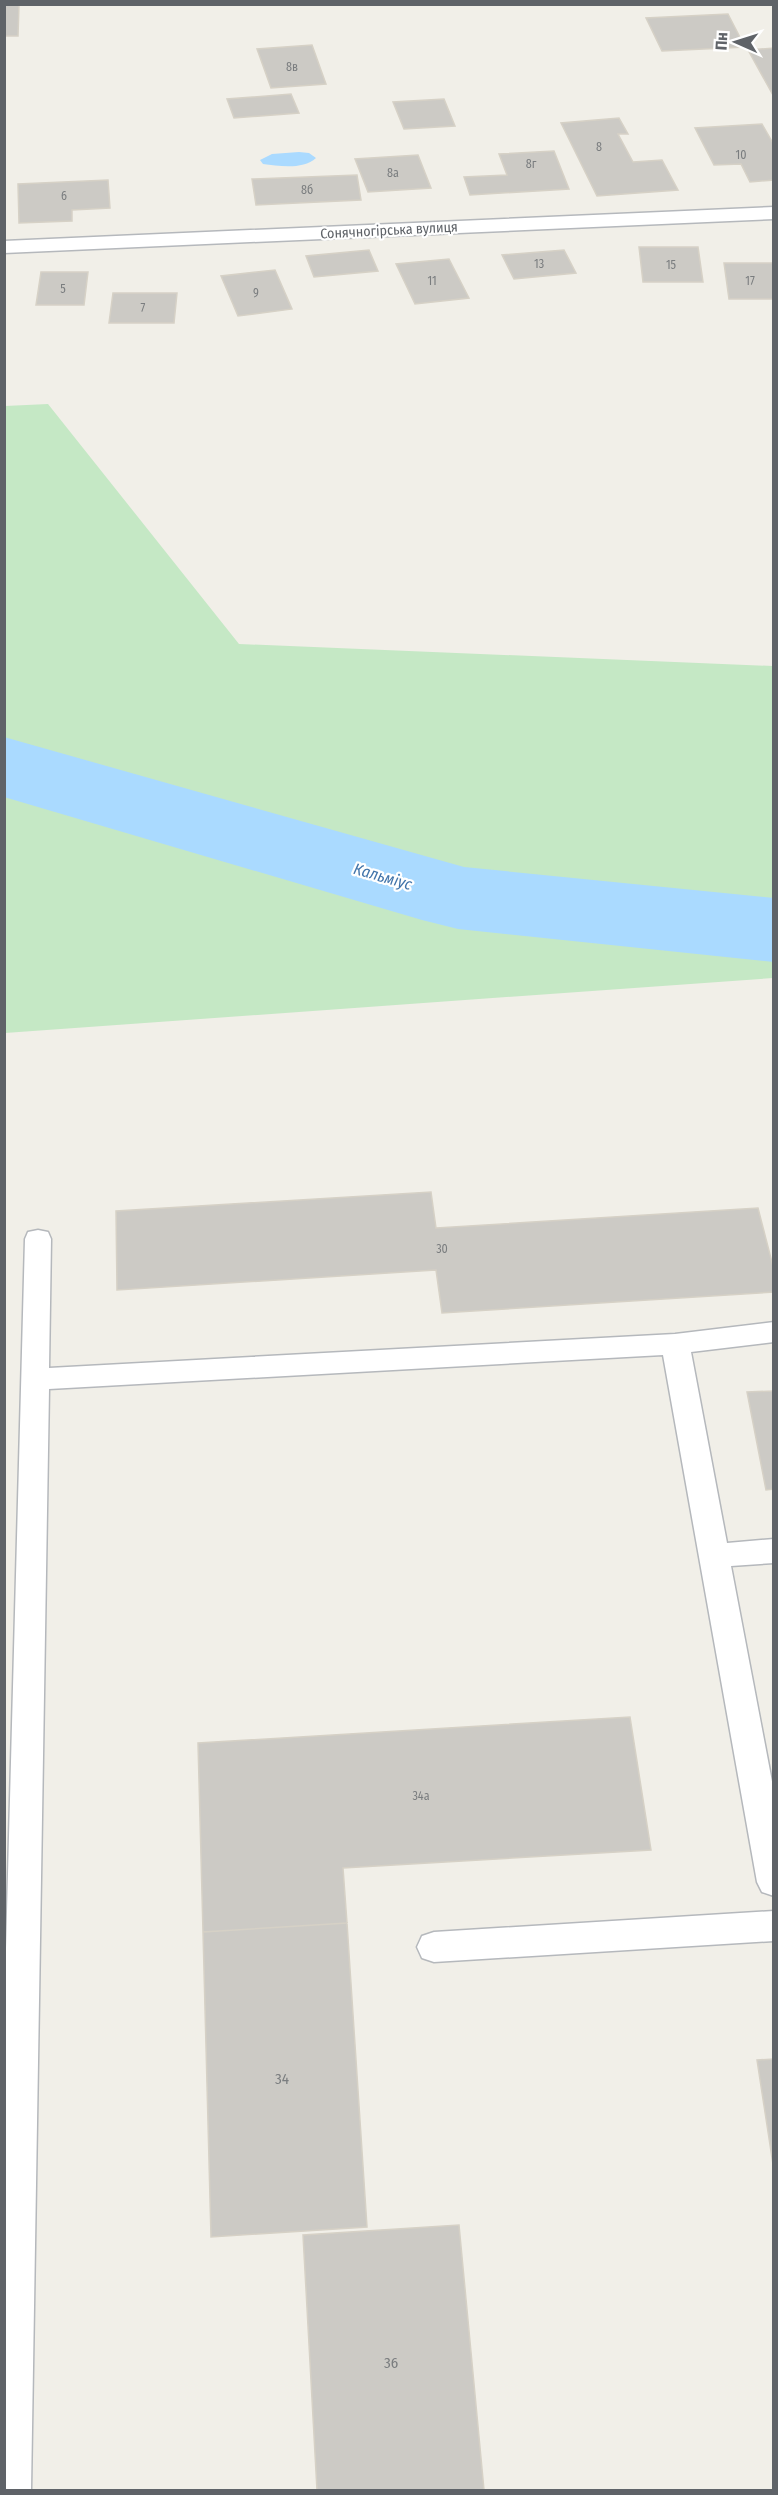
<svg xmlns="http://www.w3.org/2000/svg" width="778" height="2495" font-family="'Fira Sans Condensed',sans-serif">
  <rect width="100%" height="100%" fill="#f1efe8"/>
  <path fill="#c5e8c5" d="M48,404l191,240 534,22v312l-768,55v-627z"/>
  <path fill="#aadaff" d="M299,152l10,1 7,5c-13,12 -37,8 -53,6l-3,-4 12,-6z"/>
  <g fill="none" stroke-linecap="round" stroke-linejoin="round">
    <path fill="#aadaff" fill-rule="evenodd" d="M4,737l460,130 310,31v64l-316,-33 -36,-9 -418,-123z"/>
  </g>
  <path fill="#cccac5" stroke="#d6d1c6" stroke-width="1.5" d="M4,4h15l-1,32h-14z
    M728,14l17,33 -83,4 -16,-33z
    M312,45l14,39 -55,4 -14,-39z
    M774,48v49l-26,-47z
    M291,94l8,19 -65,5 -7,-19z
    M444,99l11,27 -51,3 -11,-27z
    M619,118l9,16h-10l15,28 29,-2 16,30 -81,6 -36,-73z
    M762,124l12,21v35l-24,2 -9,-18 -27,1 -19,-37z
    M554,151l15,38 -99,6 -6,-18 43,-2 -8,-21z
    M418,155l13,33 -63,4 -13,-33z
    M357,175l4,25 -105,5 -4,-26z
    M108,180l2,28 -38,2v11l-53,2 -1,-39z
    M639,247h59l5,35h-60z
    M369,250l9,21 -64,6 -8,-21z
    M564,250l12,23 -62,6 -12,-24z
    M449,259l20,39 -54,6 -19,-40z
    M724,263h50v36h-45z
    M275,270l17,39 -54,7 -17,-40z
    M41,272h47l-4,33h-48z
    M113,293h64l-3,30h-65z
    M431,1192l5,36 322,-20 16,62v22l-332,21 -6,-43 -319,20 -1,-79z
    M774,1391v98l-8,1 -19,-98z
    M630,1717l21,133 -308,18 4,55 -144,9 -5,-189z
    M347,1923l20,304 -156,10 -8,-305z
    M774,2059v112l-17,-111z
    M459,2225l25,265h-167l-14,-255z"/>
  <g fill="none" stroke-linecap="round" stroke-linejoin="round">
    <defs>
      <path id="service" d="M38,1230l10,2 3,7 -2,129 626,-34 99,-12v20l-83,10 36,191 47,-4v24l-43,3 43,226v104l-12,-4 -5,-10 -94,-527 -614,34 -18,1101h-27v-467l21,-784 3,-7z
        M774,1911v30l-340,21 -12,-4 -5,-11 5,-11 12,-4z"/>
      <path id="minor" d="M774,207v12l-770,34v-12z"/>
    </defs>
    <use href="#service" stroke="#b5b8bc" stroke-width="3"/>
    <use href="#minor" stroke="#b5b8bc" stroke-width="3"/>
    <use href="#service" fill="#fff" fill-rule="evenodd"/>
    <use href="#minor" fill="#fff" fill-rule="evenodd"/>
  </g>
  <g text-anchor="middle" stroke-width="4.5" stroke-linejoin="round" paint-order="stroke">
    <g font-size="12" fill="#7a7d7f">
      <text x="292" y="71">8в</text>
      <text x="599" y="151">8</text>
      <text x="741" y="159">10</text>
      <text x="531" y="168">8г</text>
      <text x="393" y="177">8а</text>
      <text x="307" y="194">8б</text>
      <text x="64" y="200">6</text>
      <text x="539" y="268">13</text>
      <text x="671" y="269">15</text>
      <text x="432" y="285">11</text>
      <text x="750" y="285">17</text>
      <text x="63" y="293">5</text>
      <text x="256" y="297">9</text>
      <text x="143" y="312">7</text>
      <text x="442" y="1253">30</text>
      <text x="421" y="1800">34а</text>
    </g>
    <g font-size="14" fill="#5f6368" stroke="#fff">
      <text transform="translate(389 230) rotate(-3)" y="5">Сонячногірська вулиця</text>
    </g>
    <g font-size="15" fill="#7a7d7f">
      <text x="282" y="2084">34</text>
      <text x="391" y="2368">36</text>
    </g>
    <g font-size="16" font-style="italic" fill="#4174aa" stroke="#fff">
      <text transform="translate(383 876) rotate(16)" y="6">Кальміус</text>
    </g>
  </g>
  <rect width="778" height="2495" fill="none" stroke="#5f6368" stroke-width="12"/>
  <g transform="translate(736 42) rotate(273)" stroke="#ffffff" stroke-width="4.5" paint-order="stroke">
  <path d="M0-4.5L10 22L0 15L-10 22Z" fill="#5f6368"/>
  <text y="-9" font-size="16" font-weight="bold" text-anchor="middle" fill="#5f6368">Пн</text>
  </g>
</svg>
